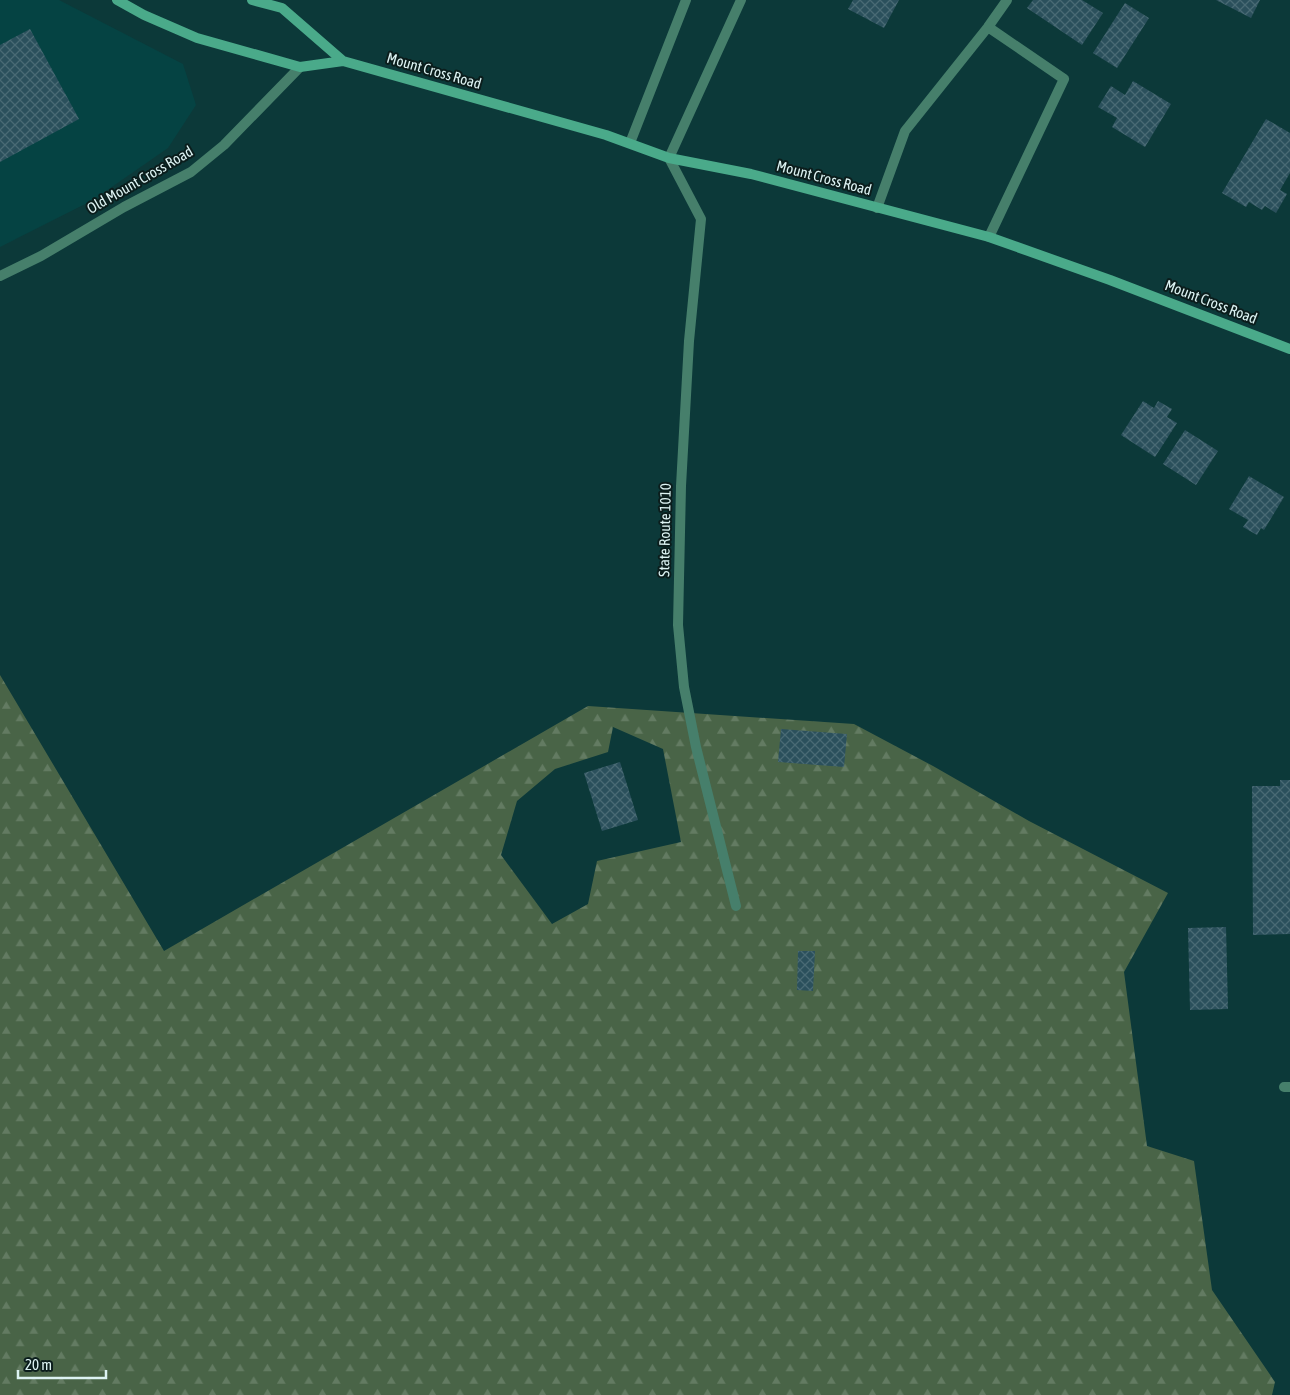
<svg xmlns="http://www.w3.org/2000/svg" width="1290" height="1395" font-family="'Asap Condensed',sans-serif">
  <defs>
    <pattern id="forest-firs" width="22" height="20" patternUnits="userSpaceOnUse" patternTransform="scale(1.25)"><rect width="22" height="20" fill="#496447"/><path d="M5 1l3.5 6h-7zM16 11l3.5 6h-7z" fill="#637b62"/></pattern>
    <pattern id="building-cross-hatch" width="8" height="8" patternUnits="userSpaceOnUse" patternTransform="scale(1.25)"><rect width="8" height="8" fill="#2b505c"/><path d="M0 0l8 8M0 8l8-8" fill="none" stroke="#496a74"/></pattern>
  </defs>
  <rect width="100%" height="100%" fill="#0c3939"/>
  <path fill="#054343" d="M0,0h59l124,64 13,41 -28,43 -75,52 -93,47z"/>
  <path fill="url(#forest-firs)" fill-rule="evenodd" d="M0,675l164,276 424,-245 266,18 79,42 96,55 139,72 -44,79 23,174 47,15 18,129 63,92 -3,13h-1272zM613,727l50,22 18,93 -84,19 -9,43 -36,20 -51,-69 16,-54 38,-32 53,-17z"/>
  <path fill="url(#building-cross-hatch)" d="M853,0h46l-15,28 -36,-19z
    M1033,0h49l21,13 -21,32 -55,-37z
    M1216,0h44l-9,18z
    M1125,3l24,15 -32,50 -24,-15z
    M30,29l49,90 -79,43v-117z
    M1133,81l38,23 -26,43 -33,-20 5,-9 -19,-11 13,-21 14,9z
    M1266,119l24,14v40l-10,17 7,4 -11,19 -11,-7 -3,4 -13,-8 -3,5 -24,-14z
    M1143,401l11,7 4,-7 14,8 -5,8 10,6 -22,34 -34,-22z
    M1185,430l33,21 -22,34 -33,-21z
    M1249,476l35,21 -20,33 -3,-2 -4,7 -14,-8 5,-7 -19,-11z
    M781,729l66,5 -3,33 -66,-5z
    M620,762l18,58 -36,11 -18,-58z
    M1280,780h10v154l-37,1 -1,-149h28z
    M1226,927l2,82 -38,1 -2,-82z
    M798,951h17l-2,40 -16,-1z"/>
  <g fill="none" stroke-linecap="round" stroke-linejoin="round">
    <path stroke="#467f6b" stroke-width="10" d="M988,27l76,52 -75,158
      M630,143l56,-143
      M669,158l72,-158
      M877,208l28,-77 83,-104 19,-27
      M1284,1087h6"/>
    <path stroke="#467f6b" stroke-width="10" d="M669,158l32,61 -12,122 -8,145 -3,139 6,62 12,60 40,159
      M0,276l41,-20 83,-49 67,-35 33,-27 76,-78"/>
    <path stroke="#4aaa8a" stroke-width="10" d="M117,0l27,15 53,23 103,29 43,-6 263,74 63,23 82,16 238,63 121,43 180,69
      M252,0l30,8 61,53"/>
  </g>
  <g text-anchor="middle" stroke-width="4" stroke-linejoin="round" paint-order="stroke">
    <g font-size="15" fill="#ddf3f3" stroke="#0b1d1c">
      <text transform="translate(434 71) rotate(16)" y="5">Mount Cross Road</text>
      <text transform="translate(824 178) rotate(15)" y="5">Mount Cross Road</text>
      <text transform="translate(140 180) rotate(-30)" y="5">Old Mount Cross Road</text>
      <text transform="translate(1211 302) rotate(21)" y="5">Mount Cross Road</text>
      <text transform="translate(665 530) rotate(-89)" y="5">State Route 1010</text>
    </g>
  </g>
  <path d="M18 1370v8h88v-8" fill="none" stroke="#ddf3f3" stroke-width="2.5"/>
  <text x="25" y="1370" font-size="15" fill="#ddf3f3" stroke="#0b1d1c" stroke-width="4" paint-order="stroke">20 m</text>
</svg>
